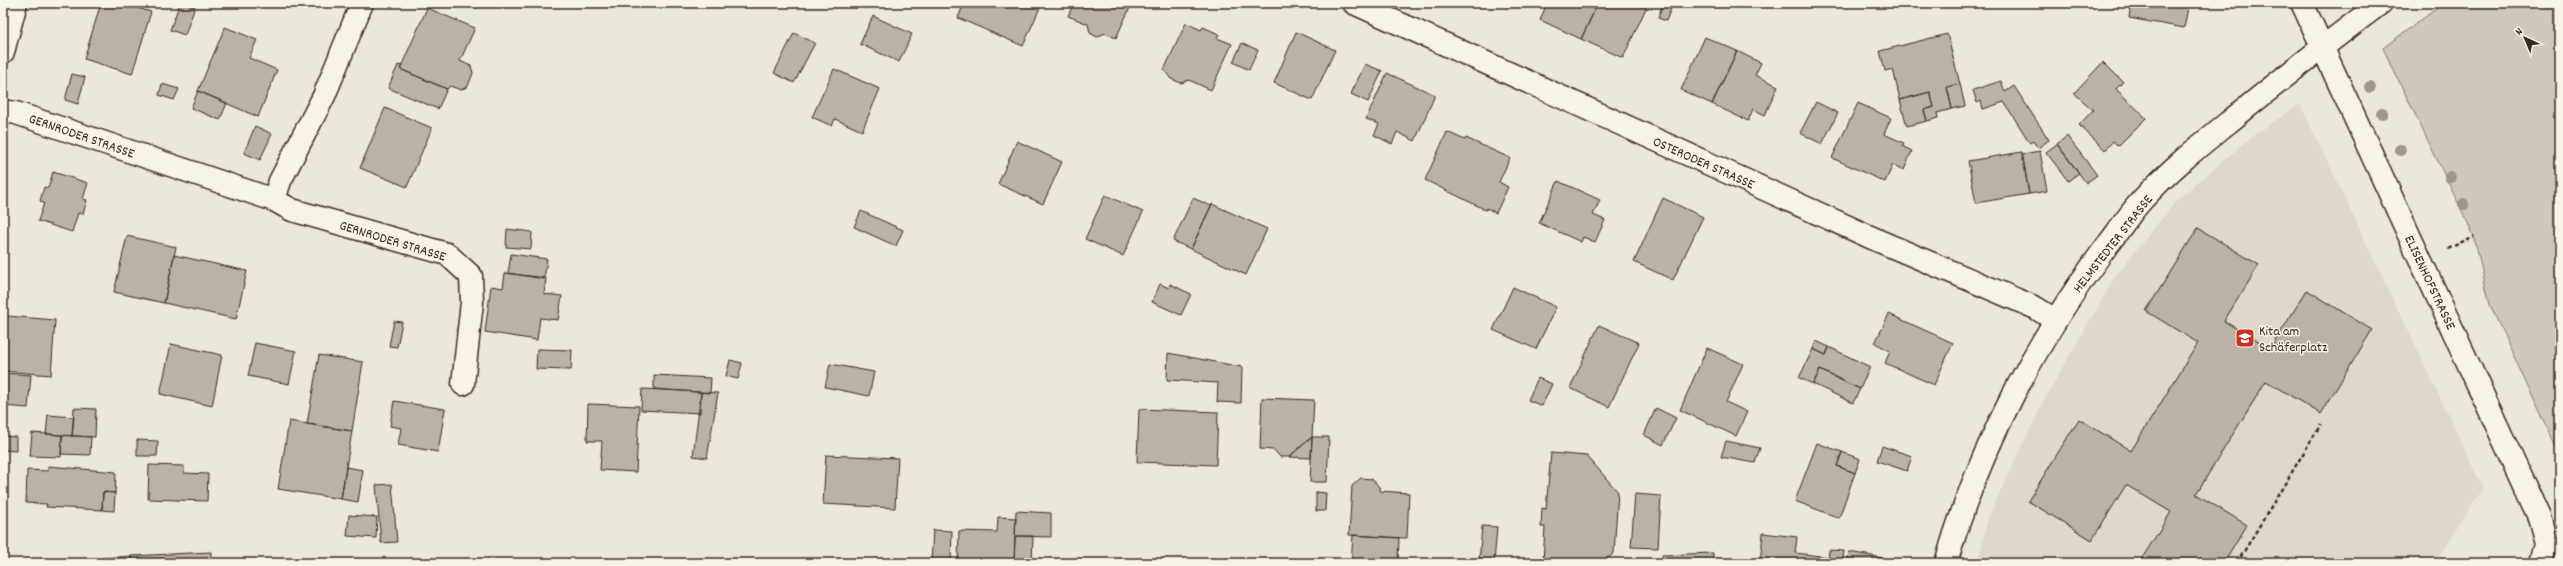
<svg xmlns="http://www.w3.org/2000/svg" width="2563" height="566" font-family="Dekko,sans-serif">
  <rect width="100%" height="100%" fill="#ece7dc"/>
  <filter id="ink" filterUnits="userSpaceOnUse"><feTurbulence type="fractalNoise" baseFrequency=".025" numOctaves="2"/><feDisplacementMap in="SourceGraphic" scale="8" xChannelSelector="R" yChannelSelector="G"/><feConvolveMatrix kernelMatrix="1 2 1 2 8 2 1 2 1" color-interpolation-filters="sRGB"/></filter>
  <g filter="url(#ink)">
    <path fill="#ddd7cc" d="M2300,104l183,384 -48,75h-457l10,-45 56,-118 74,-128 59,-72 77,-65z"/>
    <path fill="#cec8bc" stroke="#84796d" d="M2444,3h116v453l-70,-151 -16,-69 -91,-188z"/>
    <path fill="#bab2a7" stroke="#3b2a1e" d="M101,3h20l30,9 -19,62 -48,-15z
      M180,3l15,4 -10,28 -15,-5z
      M465,3h14l-2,5z
      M964,3h78l-19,43 -65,-28z
      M1074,3h58l-16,35 -11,-5 -8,4 -7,-4 -2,-9 -20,-8z
      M1547,3h51l-17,36 -41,-19z
      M1598,3h47l-1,4 2,1 -23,50 -42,-19z
      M1663,3h10l-7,18 -8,-3z
      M2131,3h58l-5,25 -55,-10z
      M427,8l48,20 -15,33 11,5 2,7 -5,13 -7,4 -11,-4 -3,3 -47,-20z
      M873,16l39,18 -13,28 -39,-18z
      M1186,23l15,7 2,-3 16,7 -2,4 15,6 -21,46 -22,-10 -8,3 -10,-4 -7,-9z
      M225,27l32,13 -8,18 28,12 -19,47 -60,-26z
      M1296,32l39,18 -23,50 -38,-17z
      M794,33l21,10 -21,40 -20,-10z
      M1947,34l13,50 -13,3 5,22 -15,4 1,5 -11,3 -3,-11 10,-3 -4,-15 -30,8 -7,-31 -8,2 -5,-20z
      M1705,37l32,14 -25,53 -31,-14z
      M1242,43l16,7 -9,20 -16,-8z
      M1737,51l24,12 -6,12 23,11 -13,29 -12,-6 -5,12 -36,-17z
      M2103,62l20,20 -7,7 30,29 -28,28 -5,-5 -8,9 -26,-25 14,-15 -19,-17z
      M1365,64l17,7 -14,31 -17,-8z
      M398,65l4,1 -2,3 47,20 -9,20 -50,-21z
      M834,69l46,20 -18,42 -27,-12 -3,7 -20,-9z
      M1387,73l48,22 -20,46 -18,-9 -5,12 -18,-9 5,-11 -13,-5z
      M72,74l13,3 -7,27 -13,-4z
      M2001,81l4,11 9,-6 35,54 -11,8 -5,-7 -3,2 -26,-41 -21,7 -2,-8 -4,2 -4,-13z
      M162,84l17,5 -5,11 -15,-5z
      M1960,84l5,22 -13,3 -5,-22z
      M198,91l29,12 -7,17 -29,-12z
      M1930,92l4,15 -10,3 3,11 -20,5 -7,-26z
      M1816,102l22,11 -16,31 -22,-11z
      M1858,103l33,15 -7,16 20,9 -2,3 10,5 -8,19 -11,-5 -8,17 -53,-24z
      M385,108l47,20 -25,59 -47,-19z
      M255,126l17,8 -12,26 -16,-7z
      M1447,132l18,8 1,-2 44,20 -11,24 9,5 -12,26 -9,-5 -1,2 -61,-30z
      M2067,136l30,39 -11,8 -29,-39z
      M1017,141l45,21 -19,42 -45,-20z
      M2057,144l22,29 -11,8 -22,-29z
      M2040,151l7,40 -18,3 -7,-40z
      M2022,152l7,42 -53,9 -8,-42z
      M53,172l35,11 -5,16 4,1 -4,14 -5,-1 -6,19 -34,-11 6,-18 -4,-2 4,-14 4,1z
      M1558,181l42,19 -7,15 12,5 -10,22 -12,-5 -2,5 -42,-19z
      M1105,195l38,17 -20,44 -38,-17z
      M1193,198l18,8 -20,43 -18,-8z
      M1663,198l40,19 -30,63 -39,-18z
      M1212,204l55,25 -21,46 -55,-26z
      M861,211l42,19 -7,16 -42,-19z
      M2198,228l61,37 -35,56 46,28 37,-59 65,40 -51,84 -55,-33 -70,113 51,31 -23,38h-85l32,-51 -45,-27 -34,55 -64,-39 51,-82 52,32 67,-108 -52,-32z
      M507,229l25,3 -1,17 -25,-2z
      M127,236l49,11 -12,56 -50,-11z
      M511,254l36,5 -3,20 -36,-6z
      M174,255l73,16 -11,48 -72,-16z
      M505,273l41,5 -2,16 18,2 -4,24 -18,-2 -3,22 -52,-8 6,-46 12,2z
      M1160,284l9,4 1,-4 21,10 -10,21 -29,-13z
      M1513,287l43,20 -20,42 -43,-19z
      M1889,314l64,29 -19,42 -49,-22 5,-12 -15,-8z
      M7,316l48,4 -4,55 -48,-4z
      M394,321l8,1 -5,25 -8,-1z
      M1599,325l40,18 -30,64 -39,-19z
      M1816,341l13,6 -3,8 -13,-6z
      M255,343l41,8 -7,33 -41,-8z
      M171,344l51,11 -10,51 -52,-12z
      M1829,347l41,20 -10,22 -40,-19 -7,14 -14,-6 14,-29 13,6z
      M1707,348l36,16 -17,38 21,10 -11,24 -56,-26z
      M537,349l35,1 -1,20 -35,-1z
      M1168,353l74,14 -1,36 -24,-1 1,-19 -51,-3z
      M319,355l44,7 -11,69 -45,-7z
      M730,360l12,3 -4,16 -12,-3z
      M830,364l44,8 -5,24 -44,-9z
      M1820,370l40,19 -7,14 -40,-19z
      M3,373l28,2 -3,33 -25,-2z
      M654,375l57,3 -1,15 -56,-4z
      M1538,378l14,6 -10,22 -14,-6z
      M642,389l59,3 -1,21 -59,-3z
      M701,392l17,1 -11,65 -14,-2z
      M1262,398l52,2 -2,37 -23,20h-9l-6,-7 -14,-1z
      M394,401l51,8 -7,43 -40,-7 3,-17 -11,-2z
      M588,404l51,2 -3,66 -36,-2 2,-29h-15z
      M74,408l22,1 -1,28 -23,-1z
      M1656,408l20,10 -13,27 -19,-10z
      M1139,409l79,3 -2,53 -79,-3z
      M48,415l26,2 -2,19 -26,-2z
      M289,421l63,10 -11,68 -63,-10z
      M32,433l30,2 -1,22 -31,-1z
      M62,435l29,2 -1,18 -29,-1z
      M3,436l13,1v14l-13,-1z
      M1312,437h17l-2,45h-17z
      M1312,437l-1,21 -22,-1z
      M137,440l21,1 -1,15h-20z
      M1726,441l34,7 -5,15 -34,-6z
      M1817,443l25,9 -5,14 18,7 -16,45 -44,-17z
      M1882,446l30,10 -5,15 -30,-10z
      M1842,452l18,7 -5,14 -18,-7z
      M1551,453l36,3 31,36 -4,61 -12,10h-59l2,-36h-4l1,-19 4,1z
      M826,455l72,3 -3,50 -72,-4z
      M149,465l35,1v7l24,1 -1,27 -59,-2z
      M48,466l68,6 -1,21 -12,-1 -1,18 -56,-3 1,-3 -21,-1 1,-33 21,1z
      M346,467l17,3 -5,32 -17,-3z
      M1361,478l11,1 8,9v3l29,2 -2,45 -58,-3 3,-49z
      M392,484l5,58 -16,1 -5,-58z
      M103,492l12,1 -1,18 -12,-1z
      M1316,492l10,1 -1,18h-9z
      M1635,494l26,2 -3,52 -27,-1z
      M1016,511l35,2v24l-36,-1z
      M349,515l28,2 -1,21 -29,-2z
      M998,517l18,1 -2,45h-56l1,-32 38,1z
      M1482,526l15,1 -3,36h-15z
      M933,530l19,1 -1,32h-20z
      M1763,533l34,4 -2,16 34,4 -1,6h-68z
      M1353,535l46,3 -1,25h-47z
      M1015,536h18l-1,27h-18z
      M1829,550l15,1 -2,12h-14z
      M211,552v11h-79l-1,-7z
      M1849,552l40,7 -1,4h-41z
      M1713,553v10h-51v-8z
      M131,556l1,7h-31l1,-5z
      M101,561v2h-27v-1z"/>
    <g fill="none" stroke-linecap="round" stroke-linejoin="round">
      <defs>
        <path id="minor" d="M1354,3l525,238 157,67 19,12
          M2302,3l237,514 7,26 -5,20
          M3,52l13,-49
          M3,111l13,2 258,87 18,10 155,44 24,22 1,26 -9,82
          M274,200l6,-19 44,-85 38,-93
          M1946,563c33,-115 91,-225 163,-320 11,-14 21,-30 33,-43 28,-31 61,-57 93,-83 48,-39 96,-77 146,-114"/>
      </defs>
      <use href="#minor" stroke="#3b2a1e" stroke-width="25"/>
      <path stroke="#3b2a1e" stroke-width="2.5" stroke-dasharray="4 3" stroke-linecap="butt" d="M2448,249l26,-13
        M2237,563l84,-139"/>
      <use href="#minor" stroke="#f7f3e8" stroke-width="22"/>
    </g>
    <g fill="#9f958a">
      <circle cx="2370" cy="87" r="6"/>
      <circle cx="2382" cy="113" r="6"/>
      <circle cx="2400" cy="150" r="6"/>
      <circle cx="2450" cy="177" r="6"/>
      <circle cx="2464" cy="204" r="6"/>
    </g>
  </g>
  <defs>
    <symbol id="school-square" viewBox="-11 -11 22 22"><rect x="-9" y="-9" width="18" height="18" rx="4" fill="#c8321e" stroke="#f7f3e8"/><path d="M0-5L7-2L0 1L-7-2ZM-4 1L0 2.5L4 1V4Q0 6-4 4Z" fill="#fff"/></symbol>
  </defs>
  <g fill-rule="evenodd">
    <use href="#school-square" x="2234" y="327" width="22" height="22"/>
  </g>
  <g text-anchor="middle" stroke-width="3" stroke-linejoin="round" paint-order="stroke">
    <g font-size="14" fill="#3b2a1e" stroke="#f7f3e8">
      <text transform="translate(82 135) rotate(19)" y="5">GERNRODER STRASSE</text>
      <text transform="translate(1704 162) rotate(24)" y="5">OSTERODER STRASSE</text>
      <text transform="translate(393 240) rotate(17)" y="5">GERNRODER STRASSE</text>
      <text transform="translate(2112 243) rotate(-52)" y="5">HELMSTEDTER STRASSE</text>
      <text transform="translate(2431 282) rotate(65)" y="5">ELISENHOFSTRASSE</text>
    </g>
    <g font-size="14" fill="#3b2a1e" stroke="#f7f3e8" text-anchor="start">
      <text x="2259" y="335">Kita am<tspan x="2259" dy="16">Schäferplatz</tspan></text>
    </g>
  </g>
  <rect width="2563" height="566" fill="none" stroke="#f7f3e8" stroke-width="16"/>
  <rect x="8" y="8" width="2547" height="550" fill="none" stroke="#3b2a1e" stroke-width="1.5" filter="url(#ink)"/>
  <g transform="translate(2525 38) rotate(316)" stroke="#f7f3e8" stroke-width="3" paint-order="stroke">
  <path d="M0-3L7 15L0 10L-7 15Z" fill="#3b2a1e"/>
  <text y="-6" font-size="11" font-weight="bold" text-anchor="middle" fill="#3b2a1e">N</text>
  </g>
</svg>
